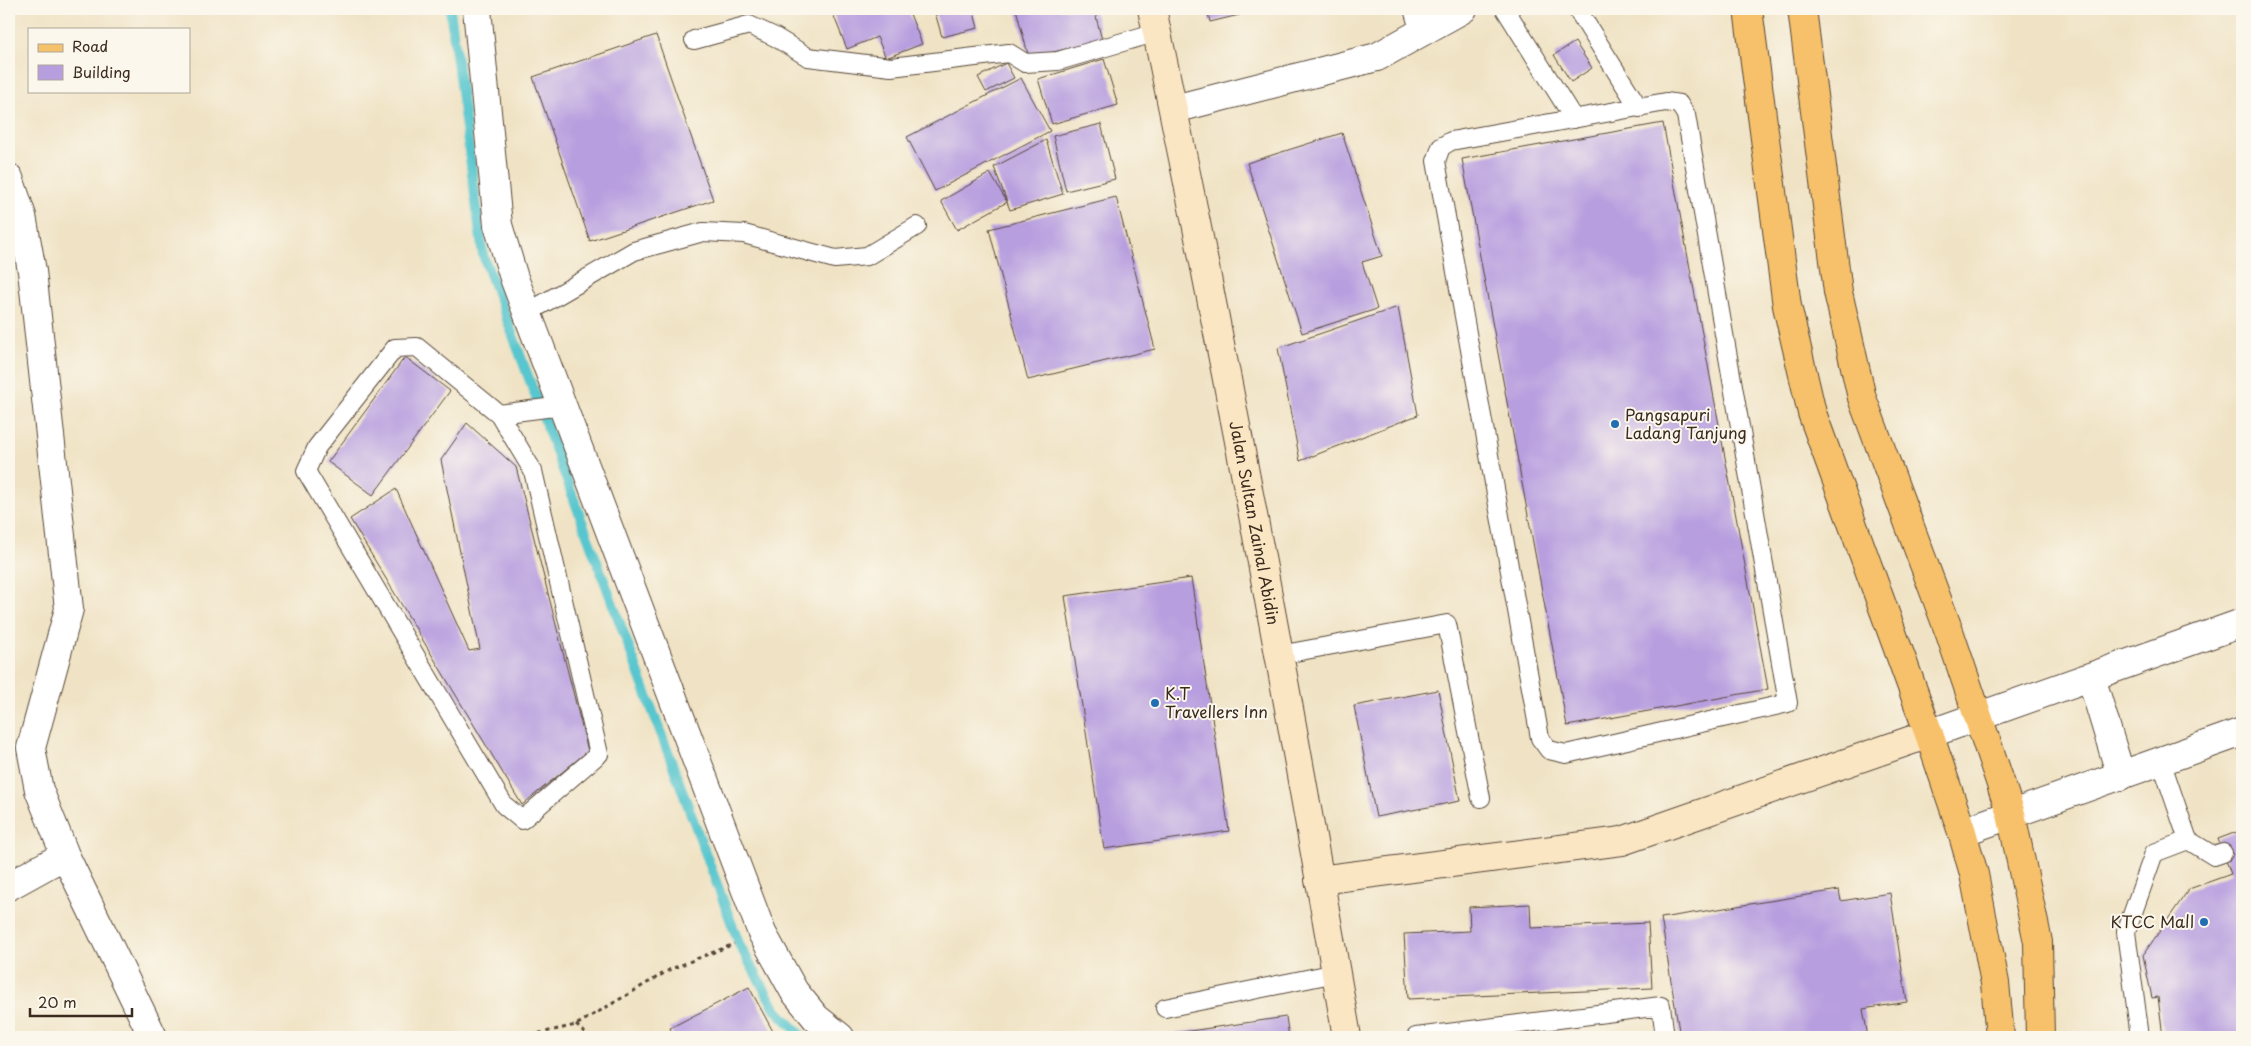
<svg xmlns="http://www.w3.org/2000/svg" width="2251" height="1046" font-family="'Playpen Sans',sans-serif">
  <rect width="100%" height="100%" fill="#fbf7ec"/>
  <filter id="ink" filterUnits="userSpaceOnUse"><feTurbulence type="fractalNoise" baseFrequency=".02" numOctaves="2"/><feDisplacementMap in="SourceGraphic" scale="10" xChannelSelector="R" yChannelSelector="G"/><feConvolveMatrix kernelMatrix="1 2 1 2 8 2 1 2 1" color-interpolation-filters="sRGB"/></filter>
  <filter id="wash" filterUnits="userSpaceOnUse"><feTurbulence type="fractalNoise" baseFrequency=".0096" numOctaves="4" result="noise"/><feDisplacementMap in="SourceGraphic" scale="20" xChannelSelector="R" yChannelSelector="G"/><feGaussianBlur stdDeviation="1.12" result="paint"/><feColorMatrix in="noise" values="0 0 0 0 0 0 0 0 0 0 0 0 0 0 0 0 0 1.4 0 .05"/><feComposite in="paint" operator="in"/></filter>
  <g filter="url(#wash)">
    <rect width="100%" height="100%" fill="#f0e3c5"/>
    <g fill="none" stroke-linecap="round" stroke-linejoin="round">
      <path stroke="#58c6ce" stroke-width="10" d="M450,9l33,246 257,691 36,64 27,27"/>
    </g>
    <g id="blocks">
      <path fill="#b79edf" d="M831,9h77l14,35 -36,14 -9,-21 -30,12z
        M934,9h39l5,19 -36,9z
        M1016,9h78l8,31 -73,18z
        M1207,9h57l-54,13z
        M656,35l57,165 -123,41 -57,-164z
        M1575,42l17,26 -21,14 -17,-27z
        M1104,59l14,46 -66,19 -14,-45z
        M1006,63l8,15 -28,14 -8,-15z
        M1021,78l29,53 -115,60 -28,-54z
        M1663,123l105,566 -201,37 -105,-567z
        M1101,124l14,55 -49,12 -13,-55z
        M1342,133l40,123 -20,6 15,47 -75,24 -55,-170z
        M1046,140l17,54 -53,16 -16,-43z
        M990,173l17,29 -50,28 -16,-29z
        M1116,197l39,152 -127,31 -39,-151z
        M1398,307l20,108 -118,46 -22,-113z
        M405,357l45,34 -77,104 -45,-33z
        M467,423l49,44 72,284 -66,54 -172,-286 46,-30 73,162 11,-2 -39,-189z
        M1191,578l38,253 -125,18 -39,-253z
        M1438,690l22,111 -84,16 -22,-111z
        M2242,830v207h-79l-5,-40 -6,1 -9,-43 46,-66 42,-15 -13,-35z
        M1839,890l2,11 49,-8 17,109 -44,7 5,28h-188l-19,-119z
        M1530,904l1,24 117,-5 4,65 -244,11 -4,-65 66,-3 -1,-24z
        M749,987l27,50h-102l-4,-9z
        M1286,1017l3,20h-134v-1z
        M1652,1033v4h-29v-1z"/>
    </g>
  </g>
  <g filter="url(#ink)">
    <use href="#blocks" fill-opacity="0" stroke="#564637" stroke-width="1"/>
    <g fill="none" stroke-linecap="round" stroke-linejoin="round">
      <defs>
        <path id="lane" d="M1413,9l7,24
          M1505,9l69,110
          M1577,9l62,99
          M694,40l55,-15 26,12 33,20 83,10 118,-14 16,10 33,-2 99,-29
          M1666,102l13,2 7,11 102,588 -222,51 -17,-4 -9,-12 -104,-577 5,-14 10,-6z
          M527,313l107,-62 69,-19 41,2 91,25 32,-3 50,-30
          M499,414l-82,-67 -22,1 -78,99 -11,24 198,334 18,15 77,-66 -66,-283 -34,-57 63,-8
          M1279,655l168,-31 34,174
          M2161,761l27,79 26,16 9,-3
          M1165,1008l171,-35
          M1416,1037l245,-31 4,31
          M2140,1037l-14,-105 28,-79 34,-13"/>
        <path id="street" d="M477,9l21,216 16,53 248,655 32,58 22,27 24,19
          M1174,109l203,-52 86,-48
          M9,178l13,38 10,55 37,338 -38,139 8,42 26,65 88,182
          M2091,677l30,99
          M1929,734l313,-111
          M1962,832l280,-100
          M9,886l56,-31"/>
        <g id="secondary">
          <path id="s1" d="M1152,9c72,341 136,684 195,1028"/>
          <path d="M1319,880l303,-39 307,-107"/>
        </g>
        <path id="primary" d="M1748,9l39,297 25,107 117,321 33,98 12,42 21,109 5,54
          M1802,9l36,283 24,106 88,236 61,180 27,128 2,95"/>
      </defs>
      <use href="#lane" stroke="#564637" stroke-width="20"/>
      <use href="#street" stroke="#564637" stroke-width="30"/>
      <use href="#secondary" stroke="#564637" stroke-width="30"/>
      <use href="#primary" stroke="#564637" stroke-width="30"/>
      <path stroke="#564637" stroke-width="3" stroke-dasharray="4 4" stroke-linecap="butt" d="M576,1025l14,12
        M523,1037l53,-12 95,-56 63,-25"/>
      <use href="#lane" stroke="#fff" stroke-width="18"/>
      <use href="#street" stroke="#fff" stroke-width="28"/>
      <use href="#secondary" stroke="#fbe6c4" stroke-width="28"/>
      <use href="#primary" stroke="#f6c16b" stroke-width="28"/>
    </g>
  </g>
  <g fill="#1f6fb2" stroke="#fbf7ec" stroke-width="2">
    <circle cx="1615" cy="424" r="5"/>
    <circle cx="1155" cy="703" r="5"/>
    <circle cx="2204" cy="922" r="5"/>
  </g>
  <g text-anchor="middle" stroke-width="4" stroke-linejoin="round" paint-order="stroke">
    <g font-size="16" fill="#3b2a1e" stroke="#fbf7ec" text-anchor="start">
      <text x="1625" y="421">Pangsapuri<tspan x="1625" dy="18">Ladang Tanjung</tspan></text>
      <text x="1165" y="700">K.T<tspan x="1165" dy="18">Travellers Inn</tspan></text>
      <text x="2194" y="928" text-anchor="end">KTCC Mall</text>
    </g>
    <g font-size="16" fill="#3b2a1e" stroke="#fbf7ec">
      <text dy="6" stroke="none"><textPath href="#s1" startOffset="524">Jalan Sultan Zainal Abidin</textPath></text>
    </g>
  </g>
  <rect width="2251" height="1046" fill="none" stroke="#fbf7ec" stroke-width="30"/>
  <rect x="28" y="28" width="162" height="65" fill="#fbf7ec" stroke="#aea59a"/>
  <rect x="38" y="44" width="25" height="8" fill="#f6c16b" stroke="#aea59a"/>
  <text x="72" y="52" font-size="15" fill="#3b2a1e">Road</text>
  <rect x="38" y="65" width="25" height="15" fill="#b79edf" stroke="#aea59a"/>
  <text x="72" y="78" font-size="15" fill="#3b2a1e">Building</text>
  <path d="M30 1008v8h102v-8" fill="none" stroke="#3b2a1e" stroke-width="2.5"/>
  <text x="38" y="1008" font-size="15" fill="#3b2a1e" stroke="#fbf7ec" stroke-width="4" paint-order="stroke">20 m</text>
</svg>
